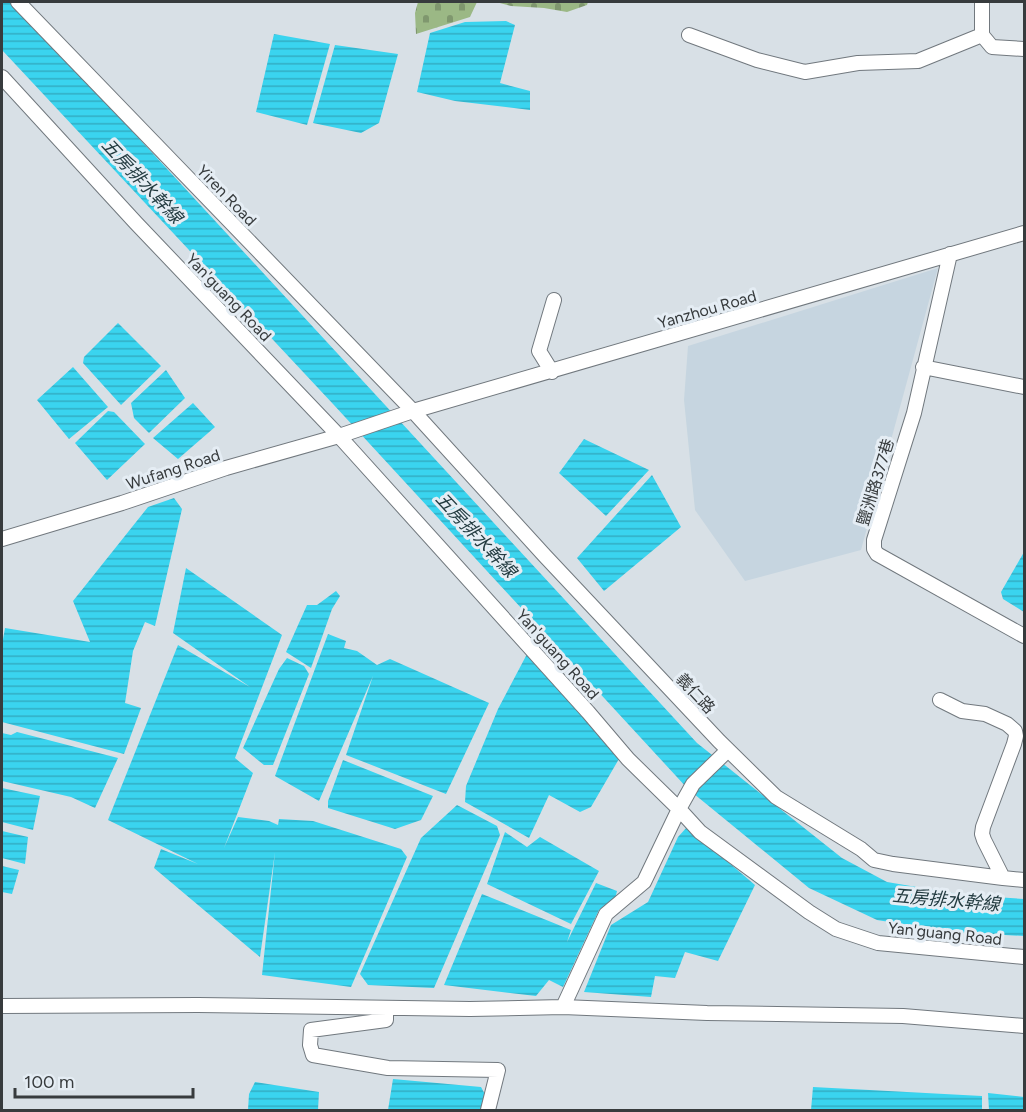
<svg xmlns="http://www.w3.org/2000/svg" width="1026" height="1112" font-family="Figtree,'Noto Sans TC',sans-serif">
  <defs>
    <pattern id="cemetery-stones" width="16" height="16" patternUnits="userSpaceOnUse" patternTransform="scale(1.5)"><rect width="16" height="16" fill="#9bb885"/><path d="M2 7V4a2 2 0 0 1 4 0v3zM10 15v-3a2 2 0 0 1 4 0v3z" fill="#7f976e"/></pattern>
    <pattern id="water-rules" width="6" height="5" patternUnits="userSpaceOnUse" patternTransform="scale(1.5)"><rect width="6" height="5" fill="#3ad4ef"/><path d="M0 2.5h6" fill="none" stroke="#32adc3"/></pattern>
  </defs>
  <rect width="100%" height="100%" fill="#d8e0e6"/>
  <path fill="#c6d5e0" d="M938,268l-77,282 -116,31 -50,-71 -11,-110 4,-54z"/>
  <path fill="url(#cemetery-stones)" d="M418,2h59l-7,15 -54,17 -1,-21z
    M496,2h92l-1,3 -20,7 -23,-4 -33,-2z"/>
  <path fill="url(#water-rules)" d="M2,2h11l684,741 145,115 45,24 77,13 60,4v37l-72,-4 -75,-12 -68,-32 -121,-99 -355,-385 -331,-354z
    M506,21l9,4 -15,58 30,8v19l-75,-9 -38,-9 13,-59 35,-11z
    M274,34l56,10 -23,81 -51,-13z
    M335,45l63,9 -19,69 -18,10 -48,-10z
    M118,323l43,43 -40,39 -38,-42 1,-6z
    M73,367l35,40 -39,32 -32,-39z
    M166,370l19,28 -36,35 -15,-15 -3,-15z
    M193,403l22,24 -37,32 -25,-21z
    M108,411l6,1 31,32 -38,36 -32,-37z
    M584,439l65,31 -43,46 -47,-43z
    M652,475l29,52 -77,64 -27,-33z
    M174,498l8,11 -27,117 -10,-4 -12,29 -8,52 16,5 -17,46 -122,-32v-77l3,-17 85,14 -17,-41 75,-94z
    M1024,552v60l-21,-13 -2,-7z
    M186,568l96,67 -47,123 18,15 -29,75 14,-31 31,4 9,4 1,-6 34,2 88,28 6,8 -56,130 -89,-12 13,-123 -15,105 -106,-89 7,-19 37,15 -90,-44 70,-175 72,42 -77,-54z
    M336,591l4,5 -8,13 -21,59 -25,-16 21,-47h10z
    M328,634l18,7 -2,7 13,3 20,14 13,-6 99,44 -43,91 -100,-39 27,-79 -54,125 -44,-25z
    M527,654l96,98 -32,55 -11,5 -31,-17 -20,43 -64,-36 1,-16 32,-77z
    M287,658l17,8 5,8 -36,91h-9l-21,-17 36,-79z
    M17,732l101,26 -23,50 -24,-11 -69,-16v-48l9,2z
    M343,760l90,36 -12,24 -26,9 -67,-21v-7z
    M2,788l38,8 -7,34 -31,-8z
    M457,805l40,21 3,9 -66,153 -66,-3 -8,-11 61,-136z
    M687,827l68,58 -37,76 -33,-9 -10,26 -20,-2 -4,21 -67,-5 27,-67 37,-23 30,-65z
    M2,831l26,6 -3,27 -23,-6z
    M505,832l22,15 13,-10 59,34 -28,53 -84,-40z
    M2,866l17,4 -7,24 -10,-2z
    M596,883l21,8 -2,8 -16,11 -36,77 -14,-7 -13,16 -92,-11 38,-91 89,36 -4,12z
    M393,1079l88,8 6,11 -4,12h-95z
    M255,1082l64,10 -1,18h-70l1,-16z
    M813,1087l169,9v14h-171z
    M988,1093l36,4v13h-35z"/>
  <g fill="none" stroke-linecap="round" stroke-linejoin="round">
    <defs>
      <path id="minor" d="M18,2l395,409 132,145 174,185 57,56 85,52 13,11 19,4 110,14 21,2
        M982,2v33l10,12 32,2
        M689,35l68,25 48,12 53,-9 60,-2 64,-26
        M2,77l134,146 203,213 249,276 40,47 51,50 21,23 109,80 27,17 42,14 146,14
        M950,254l-36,159 -40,127v9l3,5 147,82
        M923,367l101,20
        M552,372l-13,-21 15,-51
        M2,539l120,-36 104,-35 113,-32 74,-25 611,-178
        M940,700l22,11 23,3 22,10 8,7 1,5 -2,8 -31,83 -1,7 2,6 19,38
        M2,1006l196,-1 272,4 93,-2 144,6 196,3 121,10
        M563,1007l43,-93 38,-32 35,-73 14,-25 35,-34
        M386,1008v12l-75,10 -1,15 3,10 75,13 110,2 -10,40"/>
    </defs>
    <use href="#minor" stroke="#71787e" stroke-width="16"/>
    <use href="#minor" stroke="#fff" stroke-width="14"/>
  </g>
  <g text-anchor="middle" stroke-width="6" stroke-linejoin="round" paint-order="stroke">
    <g font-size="16" fill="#373b3d" stroke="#e5edf4">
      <text transform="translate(227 195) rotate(46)" y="6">Yiren Road</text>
      <text transform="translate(229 297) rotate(46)" y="6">Yan'guang Road</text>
      <text transform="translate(707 309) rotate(-16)" y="6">Yanzhou Road</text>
      <text transform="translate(173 469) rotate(-18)" y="6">Wufang Road</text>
      <text transform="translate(875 482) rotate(-73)" y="6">鹽洲路377巷</text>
      <text transform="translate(558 654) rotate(48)" y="6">Yan'guang Road</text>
      <text transform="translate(696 693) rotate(47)" y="6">義仁路</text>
      <text transform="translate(945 933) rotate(6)" y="6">Yan'guang Road</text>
    </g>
    <g font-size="18" font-style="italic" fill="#233b40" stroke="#e5edf4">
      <text transform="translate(142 181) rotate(47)" y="6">五房排水幹線</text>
      <text transform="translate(476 535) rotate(47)" y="6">五房排水幹線</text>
      <text transform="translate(946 900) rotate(5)" y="6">五房排水幹線</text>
    </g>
  </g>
  <rect width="1026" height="1112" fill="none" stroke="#373b3d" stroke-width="6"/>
  <path d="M15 1088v9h178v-9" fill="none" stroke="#373b3d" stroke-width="3"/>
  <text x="24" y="1088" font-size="18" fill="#373b3d" stroke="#e5edf4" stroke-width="4.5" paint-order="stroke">100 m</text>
</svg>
